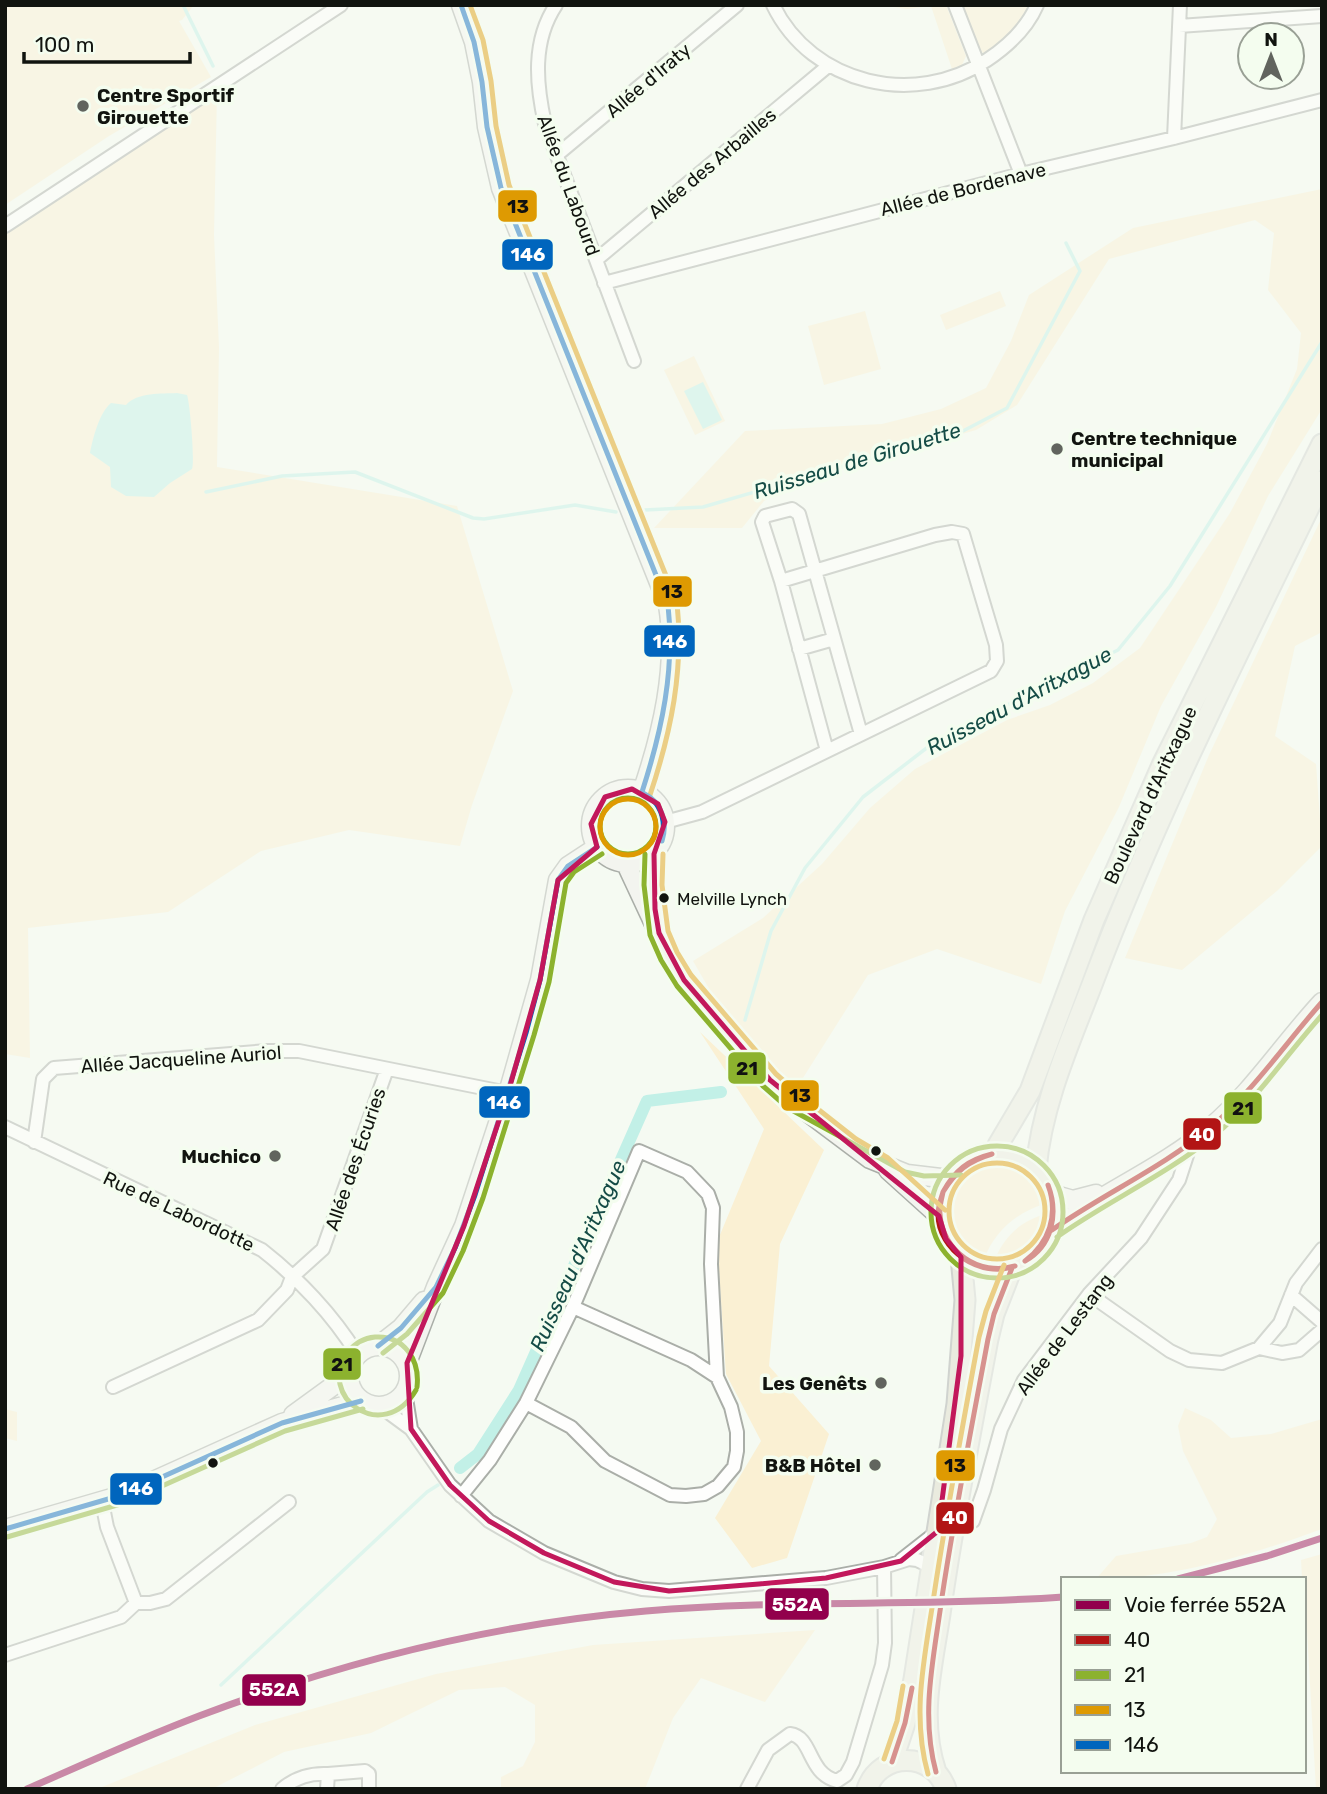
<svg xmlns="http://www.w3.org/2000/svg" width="1327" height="1794" font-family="Rubik,sans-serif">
  <rect width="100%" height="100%" fill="#f5faf2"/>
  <path fill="#faf0d3" d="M5,5h189l-12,15 -3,1 32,56 -102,59 -104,69z
    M881,5h65l20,51 -4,9 -10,4 -21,-63 -24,3z
    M963,5h68l-20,28 -26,21 -5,-3z
    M217,94l-3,141 5,112 -2,120 240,39 56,185 -41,114 -12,41 -111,-16 -88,21 -93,61 -140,16 2,130 -25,-4v-822z
    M1322,189v220l-54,87 -52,111 -55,99 -42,101 -54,104 -24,73 -104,-35 -69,26 -72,114 -81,-90 -22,-38 70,-43 59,-54 48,-56 45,-39 92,-49 43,-15 43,-22 47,-35 90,-135 37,-69 30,-75 4,-36 -33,-43 6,-57 -19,-13 -146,39 -92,146 -41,25 -173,49 -39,22 -22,27h-88l91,-97 137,-7 59,-15 45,-21 25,-47 18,-46 104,-67z
    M1000,291l6,15 -60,24 -6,-15z
    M865,311l16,58 -57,16 -16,-59z
    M694,356l31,65 -30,14 -31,-65z
    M1322,517v115l-27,14 -20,90 41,28 6,82 -44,44 -96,80 -57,-12 84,-203z
    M700,1032l124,118 -44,94 -11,122 60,68 -42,124 -35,10 -37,-50 46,-77 -35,-67 -9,-132 47,-113z
    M1001,1161l15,4c10,16 26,21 28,39 -28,9 -49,27 -60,55 -58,-25 -47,-94 17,-98z
    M1045,1214c-5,29 -22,44 -51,47 10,-24 25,-39 51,-47z
    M1185,1408l26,12 20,18 40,-4 51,-15v110c-71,26 -150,50 -226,50l20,-23 75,-13 16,-6 10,-18 -34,-68 -5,-25z
    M5,1409l12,3v29l-12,-3z
    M1322,1554v235h-6l-12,-210h-2l-1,-19z
    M815,1630l-50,72 -64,-24 -28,40 -28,71h-144v-12l22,-11 12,-24v-37l-30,-18 -46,3 -88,43 -87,19 -72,37h-115l158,-64 181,-51 157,-29z"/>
  <path fill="#c2f0e7" d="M703,382l19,38 -19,9 -19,-38z
    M177,393l10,2c3,8 8,67 5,74l-22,14 -16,14 -28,-1 -15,-9 -1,-20 -20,-14c3,-15 9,-40 21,-50l15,2c11,-13 36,-11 51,-12z"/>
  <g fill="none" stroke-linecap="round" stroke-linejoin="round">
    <path stroke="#c2f0e7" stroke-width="3.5" d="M183,5l30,61
      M206,492l76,-16 73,-4 118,46 11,1 91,-14 41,7
      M645,510l58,-3 258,-75 46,-24 73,-137 -14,-28
      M745,1020l26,-89 34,-63 58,-71 74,-57 181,-90 52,-64 152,-244
      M221,1685l206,-193 11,-7"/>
    <path stroke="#c2f0e7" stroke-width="12" d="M460,1468l18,-14 41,-64 128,-289 74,-9"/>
    <defs>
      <path id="street" d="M556,5c-24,36 -20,79 -11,119l89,237
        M773,5c39,80 142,103 214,55 21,-14 40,-32 50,-55
        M955,5l66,169
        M1179,26l143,-10
        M1174,138l6,-133
        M558,154l179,-149
        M5,226l336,-221
        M596,260l232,-194
        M604,283l417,-109 153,-36 148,-38
        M799,649l35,-10
        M827,751l-46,-170 -19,-59 3,-6 27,-7 7,5 62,220
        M665,822l37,-10 289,-141 6,-10 -1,-16 -33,-111 -11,-2 -17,3 -154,46
        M5,1127l257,123c36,28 71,65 95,104
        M34,1142l9,-63 11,-11 214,-17h31l209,42
        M292,1277l31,-28 64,-180
        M1089,1294l81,57 19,9 33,3 37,-15 23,5 17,-3 23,-20
        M1291,1295l31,27
        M573,1307l118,53 26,17
        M1259,1348l21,-25 16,-40 26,-34
        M113,1387l145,-67 29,-30 5,-13
        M381,1407l30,22 -6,-37
        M411,1429l39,56 39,36 55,32 70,29 28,7 27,2 157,-13 58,-11 25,-8 8,1 15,7
        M461,1496l29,-36 36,-57 47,-96 66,-156 48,21 21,22 5,14 -2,56 6,113 14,30 6,25v19l-3,16 -16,19 -14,8 -18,2 -16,-1 -65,-34 -34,-34 -45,-24
        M954,1526l19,-5 11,-31 17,-61 23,-49 65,-86 52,-56 38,-58 12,-37
        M901,1560l37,-29
        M136,1603h14l16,-4 123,-97
        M5,1655l116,-38 15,-14 -29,-76 -5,-25
        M282,1789c14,-12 28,-16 46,-15
        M327,1789l1,-15 37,-3 4,3v15
        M747,1789l21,-39 22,-16c23,3 17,39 47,47l9,-6 7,-13 29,-97 3,-22 -1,-76"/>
      <path id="secondary" d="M461,5l13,37 8,40 5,45 14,61 167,417c10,62 -6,128 -26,187
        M591 826a37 37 0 1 1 74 0a37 37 0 1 1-74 0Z
        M654,854l-1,31 3,30
        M626,864l43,92 15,24 86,100 24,22 76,57 37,15 42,5
        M888,1170l51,46
        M1052,1194l21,6 23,-6
        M1052,1230c51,-38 111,-62 159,-103 42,-36 73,-84 111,-125
        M349 1376a30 30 0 1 1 60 0a30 30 0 1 1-60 0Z
        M378,1346l23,-18 23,-27
        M407,1363l29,-76 28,-61 44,-133 32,-113 18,-100 10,-14 29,-19
        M293,1415l55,-40
        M5,1529l117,-34 160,-72 79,-22"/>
      <path id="primary" d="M997,1153l1,-8 32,-54 64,-171 68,-155 160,-321
        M939 1211a58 58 0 1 1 116 0a58 58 0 1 1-116 0Z
        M1036,1169c6,-66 34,-127 57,-187 65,-172 149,-336 229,-501
        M892,1762l13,-39 9,-44 43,-275 8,-104 -4,-43
        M936,1772c-18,-53 -4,-105 4,-158 13,-92 31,-184 48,-275l6,-25 18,-46
        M867,1789c13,-38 66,-38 79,0"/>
    </defs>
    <use href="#street" stroke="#aaaea8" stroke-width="16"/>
    <use href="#secondary" stroke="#aaaea8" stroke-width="21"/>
    <use href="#primary" stroke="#d0d3cf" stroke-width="23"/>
    <use href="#street" stroke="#fefefd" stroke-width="12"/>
    <use href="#secondary" stroke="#f3f4ef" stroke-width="18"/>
    <use href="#primary" stroke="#eaebdf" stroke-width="19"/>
    <defs>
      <path id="bus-1" d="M943,1192c-1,6 -4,15 -3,22 2,37 39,63 75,52
        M943,1192c-2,6 -5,15 -5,22 0,37 43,65 77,52
        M943,1192c12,-22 25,-32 49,-38
        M943,1192c13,-21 25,-31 49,-38
        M1052,1230c51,-36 110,-62 159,-103 42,-36 74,-83 111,-125
        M1025,1261c24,-18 34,-46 23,-76
        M1025,1261c27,-15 34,-47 23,-76
        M892,1762l13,-39 7,-35
        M936,1772c-16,-59 -2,-115 6,-175 13,-86 30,-172 46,-258l6,-25 18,-46"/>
      <path id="bus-2" d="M600 826a28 28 0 1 1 56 0a28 28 0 1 1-56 0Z
        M645,854l-1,31 6,50 11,25 16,26 86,100 25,22 117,64 19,4 37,-1
        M931 1212a66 66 0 1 1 132 0a66 66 0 1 1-132 0Z
        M1057,1237c51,-36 109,-62 158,-102 41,-34 71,-80 107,-120
        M383,1353l24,-19 36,-41 20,-42 20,-53 51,-163 15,-53 17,-99 8,-11 28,-18
        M416,1390c-33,56 -101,6 -68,-38 7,-9 16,-14 27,-15 30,-2 45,24 42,50
        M7,1537l117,-34 161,-72 78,-22"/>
      <path id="bus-3" d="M470,5l13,35 8,41 5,45 13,59 168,418c7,67 -6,129 -27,192
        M600 827a28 28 0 1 1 56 0a28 28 0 1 1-56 0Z
        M663,854l-1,31 6,46 9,21 14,23 85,99 24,21 56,44 32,19 57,52
        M949 1211a48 48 0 1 1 96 0a48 48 0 1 1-96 0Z
        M884,1759l13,-38 6,-35
        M928,1774c-17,-60 -3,-118 6,-179 13,-86 29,-172 45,-258l7,-26 18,-46"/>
      <path id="bus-4" d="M461,5l13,37 8,40 5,45 14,61 167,417c7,65 -6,125 -26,187
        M643,793c19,9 25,29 19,48
        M643,793c19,10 23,28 19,48
        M378,1346l23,-18 35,-41 19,-39 20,-53 51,-162 14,-53 18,-100 10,-14 29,-19
        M5,1529l117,-34 160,-72 79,-22"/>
    </defs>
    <use href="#bus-1" stroke="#f4fdef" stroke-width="10"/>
    <use href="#bus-2" stroke="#f4fdef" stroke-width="10"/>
    <use href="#bus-3" stroke="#f4fdef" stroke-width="10"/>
    <use href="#bus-4" stroke="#f4fdef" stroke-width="10"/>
    <use href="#bus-1" stroke="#b21515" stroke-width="5"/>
    <use href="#bus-2" stroke="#8cb22e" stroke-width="5"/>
    <use href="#bus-3" stroke="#de9a02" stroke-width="5"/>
    <use href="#bus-4" stroke="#0065bd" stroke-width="5"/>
    <defs>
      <path id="rail-1" d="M1178,1579l89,-23 55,-18
        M27,1789c57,-25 114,-51 172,-73 143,-54 294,-92 447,-105 138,-12 278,-4 417,-14"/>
    </defs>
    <use href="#rail-1" stroke="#f4fdef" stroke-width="12"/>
    <use href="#rail-1" stroke="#92004c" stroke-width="7"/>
  </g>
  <path d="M0 0H1327V1794H0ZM632,789l26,15 7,18 -11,32 1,55 4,24 25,47 86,100 169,136 7,23 15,18v99l-23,175 -37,30 -75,17 -67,6 -90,7 -55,-9 -70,-29 -55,-32 -39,-36 -39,-56 -4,-66 57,-137 44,-133 32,-113 18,-100 39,-33 -6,-23 14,-27z" fill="#f5faf2" fill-opacity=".55" fill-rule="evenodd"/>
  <path fill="none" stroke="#c2185b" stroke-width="5" stroke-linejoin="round" d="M632,789l26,15 7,18 -11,32 1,55 4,24 25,47 86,100 169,136 7,23 15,18v99l-23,175 -37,30 -75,17 -67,6 -90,7 -55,-9 -70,-29 -55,-32 -39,-36 -39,-56 -4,-66 57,-137 44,-133 32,-113 18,-100 39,-33 -6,-23 14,-27z"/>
  <g fill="#61645e" stroke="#f4fdef" stroke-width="2.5">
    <circle cx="83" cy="106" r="7"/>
    <circle cx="1057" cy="449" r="7"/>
    <circle cx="275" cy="1156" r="7"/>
    <circle cx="881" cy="1383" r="7"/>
    <circle cx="875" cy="1465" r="7"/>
  </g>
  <g fill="#11140f" stroke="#f4fdef" stroke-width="2.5">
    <circle cx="664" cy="898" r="6"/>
    <circle cx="876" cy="1151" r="6"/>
    <circle cx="213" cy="1463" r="6"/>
  </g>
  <g text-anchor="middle" stroke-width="7" stroke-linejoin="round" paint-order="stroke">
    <g font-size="17" fill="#11140f" stroke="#f4fdef" text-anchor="start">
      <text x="677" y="905">Melville Lynch</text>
    </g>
    <g font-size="19" fill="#11140f" stroke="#f4fdef">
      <text transform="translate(648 80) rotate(-40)" y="7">Allée d'Iraty</text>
      <text transform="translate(712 163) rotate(-40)" y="7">Allée des Arbailles</text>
      <text transform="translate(569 185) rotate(70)" y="7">Allée du Labourd</text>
      <text transform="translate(963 189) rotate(-14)" y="7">Allée de Bordenave</text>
      <text transform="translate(1150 795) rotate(-65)" y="7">Boulevard d'Aritxague</text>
      <text transform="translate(181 1059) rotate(-4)" y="7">Allée Jacqueline Auriol</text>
      <text transform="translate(355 1159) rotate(-71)" y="7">Allée des Écuries</text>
      <text transform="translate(179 1211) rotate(25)" y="7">Rue de Labordotte</text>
      <text transform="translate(1064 1334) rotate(-53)" y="7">Allée de Lestang</text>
    </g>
    <g font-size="19" font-weight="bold" fill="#11140f" stroke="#f4fdef" text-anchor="end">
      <text x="97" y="102" text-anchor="start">Centre Sportif<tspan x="97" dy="22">Girouette</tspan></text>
      <text x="1071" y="445" text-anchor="start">Centre technique<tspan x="1071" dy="22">municipal</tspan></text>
      <text x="261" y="1163">Muchico</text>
      <text x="867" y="1390">Les Genêts</text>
      <text x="861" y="1472">B&amp;B Hôtel</text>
    </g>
    <g font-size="21" font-style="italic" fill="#154c46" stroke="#f4fdef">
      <text transform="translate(857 461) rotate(-17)" y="7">Ruisseau de Girouette</text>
      <text transform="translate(1019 701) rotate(-28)" y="7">Ruisseau d'Aritxague</text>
      <text transform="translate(578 1256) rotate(-66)" y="7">Ruisseau d'Aritxague</text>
    </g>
  </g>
  <g stroke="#f4fdef" stroke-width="2.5">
    <rect x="497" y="189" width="41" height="34" rx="7" fill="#de9a02"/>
    <rect x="501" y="238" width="53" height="33" rx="7" fill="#0065bd"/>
    <rect x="652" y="575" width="41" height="33" rx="7" fill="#de9a02"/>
    <rect x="643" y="624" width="53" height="34" rx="7" fill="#0065bd"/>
    <rect x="727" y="1051" width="40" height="34" rx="7" fill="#8cb22e"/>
    <rect x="780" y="1079" width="40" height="33" rx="7" fill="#de9a02"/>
    <rect x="478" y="1085" width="53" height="34" rx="7" fill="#0065bd"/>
    <rect x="1223" y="1091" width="40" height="34" rx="7" fill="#8cb22e"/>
    <rect x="1182" y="1117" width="40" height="34" rx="7" fill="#b21515"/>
    <rect x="322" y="1347" width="40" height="34" rx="7" fill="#8cb22e"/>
    <rect x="935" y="1449" width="41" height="33" rx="7" fill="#de9a02"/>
    <rect x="109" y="1472" width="54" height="34" rx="7" fill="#0065bd"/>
    <rect x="935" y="1501" width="40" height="34" rx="7" fill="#b21515"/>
    <rect x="764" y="1587" width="66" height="34" rx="7" fill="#92004c"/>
    <rect x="241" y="1673" width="66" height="34" rx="7" fill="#92004c"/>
  </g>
  <g font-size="19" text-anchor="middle" font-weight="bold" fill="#fff">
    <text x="528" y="261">146</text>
    <text x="670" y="648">146</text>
    <text x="504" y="1109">146</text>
    <text x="1202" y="1141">40</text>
    <text x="136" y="1495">146</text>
    <text x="955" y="1524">40</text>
    <text x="797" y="1611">552A</text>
    <text x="274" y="1696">552A</text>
  </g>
  <g font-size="19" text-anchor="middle" font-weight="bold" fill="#111">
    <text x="518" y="213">13</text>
    <text x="672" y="598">13</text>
    <text x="747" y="1075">21</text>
    <text x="800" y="1102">13</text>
    <text x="1243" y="1115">21</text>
    <text x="342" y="1371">21</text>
    <text x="955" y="1472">13</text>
  </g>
  <rect width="1327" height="1794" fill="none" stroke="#11140f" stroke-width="14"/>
  <rect x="1061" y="1577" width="245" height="196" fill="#f4fdef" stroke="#99a095" stroke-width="2"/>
  <rect x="1075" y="1600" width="35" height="10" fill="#92004c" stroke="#99a095" stroke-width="2"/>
  <text x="1124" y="1612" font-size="21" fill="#11140f">Voie ferrée 552A</text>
  <rect x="1075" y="1635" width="35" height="10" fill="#b21515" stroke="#99a095" stroke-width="2"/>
  <text x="1124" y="1647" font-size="21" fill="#11140f">40</text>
  <rect x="1075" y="1670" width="35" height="10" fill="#8cb22e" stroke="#99a095" stroke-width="2"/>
  <text x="1124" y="1682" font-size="21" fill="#11140f">21</text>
  <rect x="1075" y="1705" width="35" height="10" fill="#de9a02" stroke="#99a095" stroke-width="2"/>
  <text x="1124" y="1717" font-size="21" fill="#11140f">13</text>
  <rect x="1075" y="1740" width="35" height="10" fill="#0065bd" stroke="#99a095" stroke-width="2"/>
  <text x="1124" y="1752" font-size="21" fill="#11140f">146</text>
  <g transform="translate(1271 56)"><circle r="33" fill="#f4fdef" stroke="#99a095" stroke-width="2"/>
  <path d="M0-5L12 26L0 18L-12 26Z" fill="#61645e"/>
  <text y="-10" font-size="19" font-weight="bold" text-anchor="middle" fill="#11140f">N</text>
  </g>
  <path d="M24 52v10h166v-10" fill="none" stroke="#11140f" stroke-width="3.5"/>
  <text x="35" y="52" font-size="21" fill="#11140f" stroke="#f4fdef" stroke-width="5" paint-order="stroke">100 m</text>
</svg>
